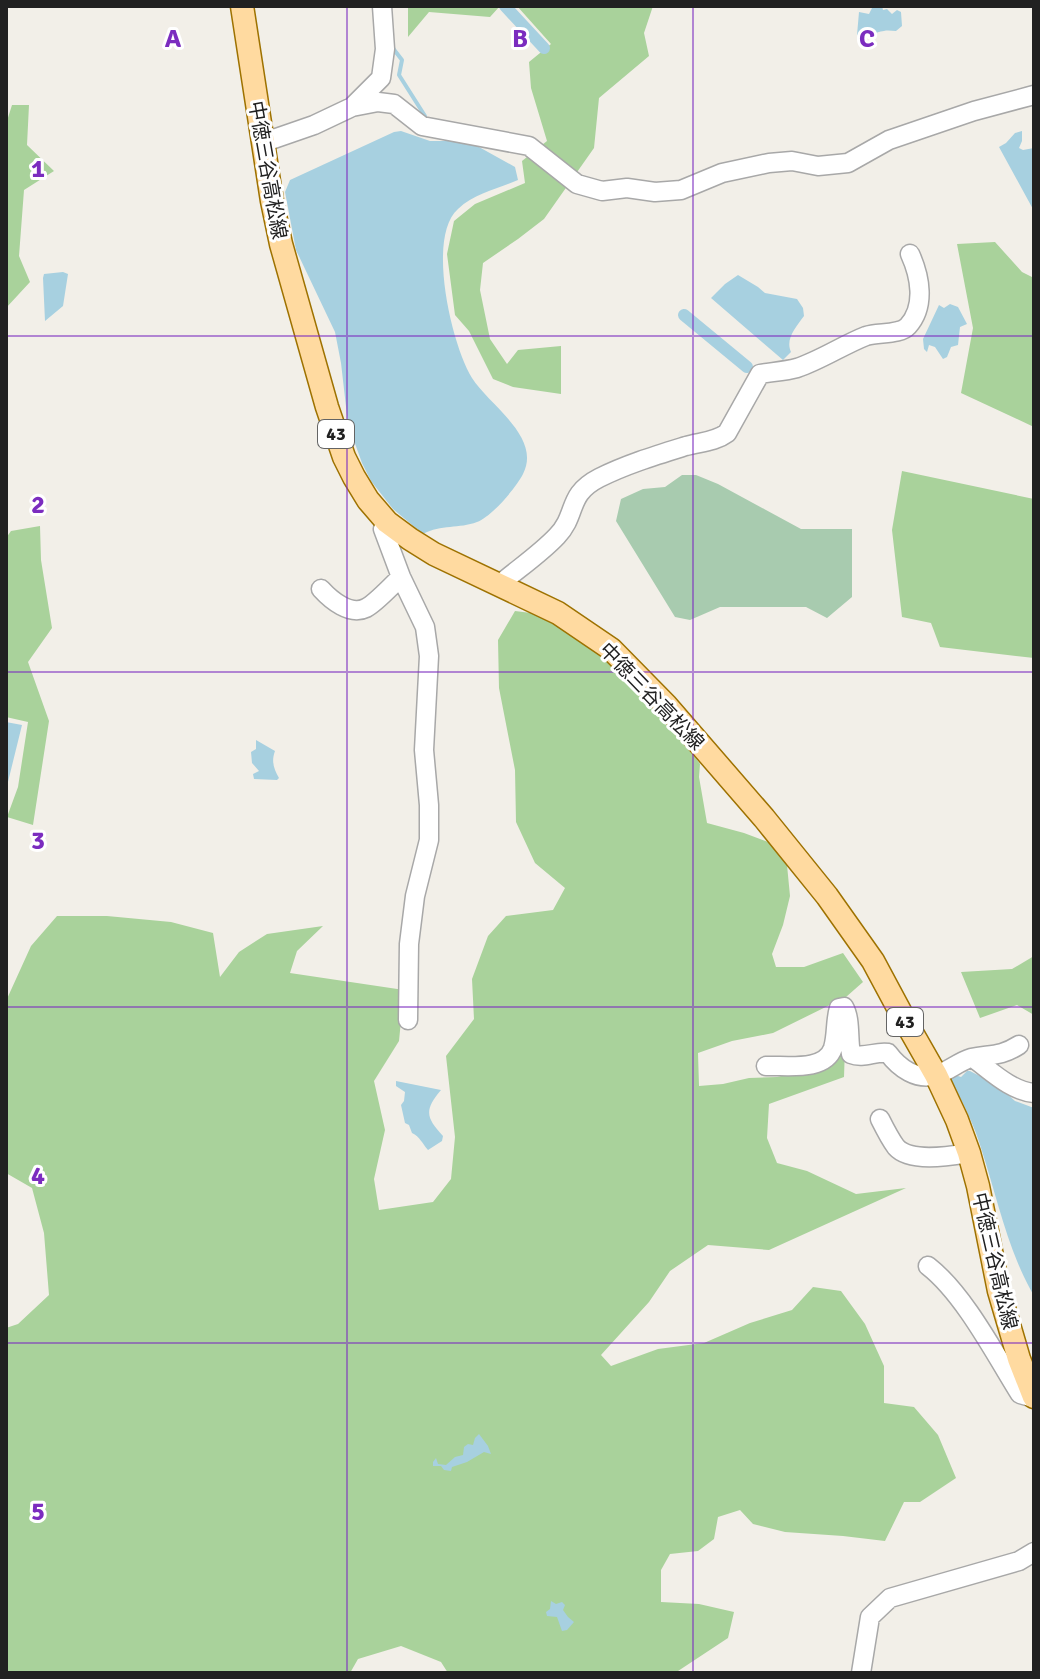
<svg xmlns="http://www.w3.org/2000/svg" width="1040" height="1679" font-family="Signika,'Noto Sans JP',sans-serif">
  <rect width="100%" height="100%" fill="#f2efe8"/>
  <path fill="#a9d29b" d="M408,6h92l-10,11 -61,-5 -21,25z
    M517,6h136l-9,27 5,23 -50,42 -5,50 -50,71 -26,20 -35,24 -3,27 10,49 17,25 11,-14 43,-4v48l-48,-7 -20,-8 -24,-48 -14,-16 -8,-61 7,-33 21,-17 50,-21 -3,-22 25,-20 -16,-53 -2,-26 22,-18z
    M12,105h17l-2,40 27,26 -30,19 -5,66 11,26 -24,26v-184z
    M995,242l27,30 12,6v149l-73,-34 12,-65 -16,-84z
    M902,471l132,28v159l-94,-11 -9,-24 -29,-6 -10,-87z
    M40,526l1,34 11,68 -24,34 21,59 -16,104 -26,-8 11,-30 10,-65 -22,-5v-179l5,-7z
    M515,611l16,2 49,20 82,80 38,51 -1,13 8,46 37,10 24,9 19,23 3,31 -7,29 -11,29 4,13h28l39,-14 20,29 -17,15 -73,36 -41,8 -34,12 1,33 24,-2 26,-6 28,-1 52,-12 16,-18 -1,30 -75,27 -2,34 10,25 30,8 49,23 50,-6 -137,62 -61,-5 -38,26 -21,31 -48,53 10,11 47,-17 46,-6 46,-20 42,-13 21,-23 28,4 24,33 19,42v37l30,4 24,28 18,43 -36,24h-16l-19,39 -42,-5 -58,-4 -32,-8 -13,-14 -22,7 -4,22 -16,12 -28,3 -9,16v32l38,2 35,8 -6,26 -53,35h-227l-7,-11 -40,-16 -43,13 -8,14h-344v-345l12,-4 31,-29 -5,-62 -12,-45 -26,-15v-172l25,-55 26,-30h50l64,6 42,11 7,44 19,-25 28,-18 56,-8 -26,25 -7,22 114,17 -5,51 -25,40 11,49 -11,49 5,31 54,-8 18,-23 4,-42 -9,-81 28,-37 -2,-40 16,-43 18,-20 47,-6 12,-22 -30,-25 -19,-41 -1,-52 -16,-82 -1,-48z
    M1034,956v59l-17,-10 -37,13 -19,-46 51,-3z"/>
  <path fill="#a8cbaf" d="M682,475h14l22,9 83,45h51v68l-25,21 -21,-11h-86l-30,13 -15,-3 -59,-96 5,-22 22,-10 22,-2z"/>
  <path fill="#a7d0e0" d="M873,6h9l1,4 4,-1 5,5 5,-4 4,2 1,14 -6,5c-4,0 -8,-1 -12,0 -13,1 -12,11 -27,4l2,-23 10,2z
    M401,131l29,10h35l14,6 36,20 3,13c-20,9 -43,13 -60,29 -32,28 -6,137 14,169 17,27 70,59 51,96 -7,14 -32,43 -46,48 -18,7 -36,2 -54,12l-30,-25 -22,-28 -9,-18 -14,-39 -7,-61 -6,-31 -39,-82 -11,-58 5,-12 104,-48z
    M1022,131v10l-3,7 4,2 11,-2v63l-35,-64 7,-4 9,-10z
    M63,272l5,2 -5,32 -18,15 -2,-43 1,-4z
    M738,275l20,12 7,6 32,6 6,9 1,8c-8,11 -19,23 -13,36l-8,8 -72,-62 14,-14z
    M950,304l8,3 9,17 -7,3 -2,18 -7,2 -4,10 -4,2 -8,-12 -6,-2 -2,7 -3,-3 -1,-10 16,-34 5,3z
    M6,722l16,3 -16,65z
    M256,740l19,11c-4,11 -1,18 4,27l-2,2 -23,-1 -1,-5 6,-3 -7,-8 -1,-11 5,-3z
    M967,1071h3l27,14 18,16 19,7v188c-26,-45 -36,-95 -52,-145 -7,-25 -20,-50 -32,-73l5,-3 6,2z
    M396,1081l45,9c-18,21 -14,28 2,46l-1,5 -14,9c-6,-7 -8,-13 -16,-17l-3,-8 -4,-2 -4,-18 3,-4 1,-9 -9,-6z
    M479,1434l9,12 3,8 -7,-2 -17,10 -15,5 -1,4 -7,-1 -3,-4h-8v-4l3,-4 2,6 8,1 9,-8 8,-2 1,-8 4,-3 5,1 2,-7z
    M551,1601l5,3 6,-2 3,3 -2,5 5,7 6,5 -7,8 -5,1 -5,-14 -10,-1 -1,-4 4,-3z"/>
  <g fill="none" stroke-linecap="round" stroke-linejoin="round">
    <path stroke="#a7d0e0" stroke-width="4" d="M392,47l10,13 -3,15 26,41 -1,3"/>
    <path stroke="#a7d0e0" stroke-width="12" d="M505,6l39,42
      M684,315l63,52"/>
    <defs>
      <path id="minor" d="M352,107l29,-29 4,-29 -3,-43
        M262,143l52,-18 38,-18 26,-5 16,2 28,22 107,20 48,38 25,7 25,-3 28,4 26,-2 41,-17 47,-10 23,-2 26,5 30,-3 41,-23 85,-29 60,-16
        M387,522l-4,7 18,48 24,50 4,29 -5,94 5,55v35l-14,56 -6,48 -1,76
        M500,584c19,-16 40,-30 57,-48 21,-22 9,-41 42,-58 28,-14 58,-23 87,-32 14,-4 29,-4 41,-13l33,-59c12,-2 26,-3 37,-6 24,-8 46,-23 69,-32 12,-4 34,-1 42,-10 18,-20 12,-50 2,-72
        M321,589c10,11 29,27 45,19 10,-5 26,-23 35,-31
        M973,1058c18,13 38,33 61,35
        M766,1066c20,-1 59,6 67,-18 4,-13 2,-27 6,-40l5,-1c7,12 4,32 7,47 13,5 24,-3 37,-1 11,15 29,28 48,22 13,-4 22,-13 35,-17 20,-4 29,-1 48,-13
        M880,1119c5,10 10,20 16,28 14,16 54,9 73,6
        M928,1266c36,28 67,88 92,128l14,4
        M861,1673l9,-56 20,-19 129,-37 15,-9"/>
      <path id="major" d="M242,6l30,195 9,43 46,163 17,50 10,20 14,23 19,22 23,17 24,15 124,59 53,36 55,56 98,113 63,78 46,65 30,56 33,58 21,45 12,33 9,33 21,105 20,68 15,38"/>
    </defs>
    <use href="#minor" stroke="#a8a8a8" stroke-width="21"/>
    <use href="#major" stroke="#9e7200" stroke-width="25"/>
    <use href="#minor" stroke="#fff" stroke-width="18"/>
    <use href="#major" stroke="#ffdaa0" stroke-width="22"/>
  </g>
  <path fill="none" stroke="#7b2cbf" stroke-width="2" stroke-opacity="0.55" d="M347,6v1667M693,6v1667M6,336h1028M6,672h1028M6,1007h1028M6,1343h1028"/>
  <g text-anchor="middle" stroke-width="6" stroke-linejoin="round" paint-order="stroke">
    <g fill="#fff" stroke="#646464" stroke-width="2">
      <rect x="318" y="420" width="36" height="28" rx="6"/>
      <rect x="887" y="1008" width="36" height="28" rx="6"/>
    </g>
    <g font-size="18" font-weight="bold" fill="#212121">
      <text x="336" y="440">43</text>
      <text x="905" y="1028">43</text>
    </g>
    <g font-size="20" fill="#212121" stroke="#fff">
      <text transform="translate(268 170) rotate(80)" y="7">中徳三谷高松線</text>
      <text transform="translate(652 696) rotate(46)" y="7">中徳三谷高松線</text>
      <text transform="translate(995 1261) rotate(77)" y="7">中徳三谷高松線</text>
    </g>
  </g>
  <g font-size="26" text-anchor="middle" font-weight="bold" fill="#7b2cbf" stroke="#fff" stroke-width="6" stroke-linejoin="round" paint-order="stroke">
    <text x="173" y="47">A</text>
    <text x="520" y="47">B</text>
    <text x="867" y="47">C</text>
    <text x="38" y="177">1</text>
    <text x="38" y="513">2</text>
    <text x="38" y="849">3</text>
    <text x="38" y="1184">4</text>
    <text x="38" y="1520">5</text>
  </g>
  <rect width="1040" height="1679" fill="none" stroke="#212121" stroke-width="16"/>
</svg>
